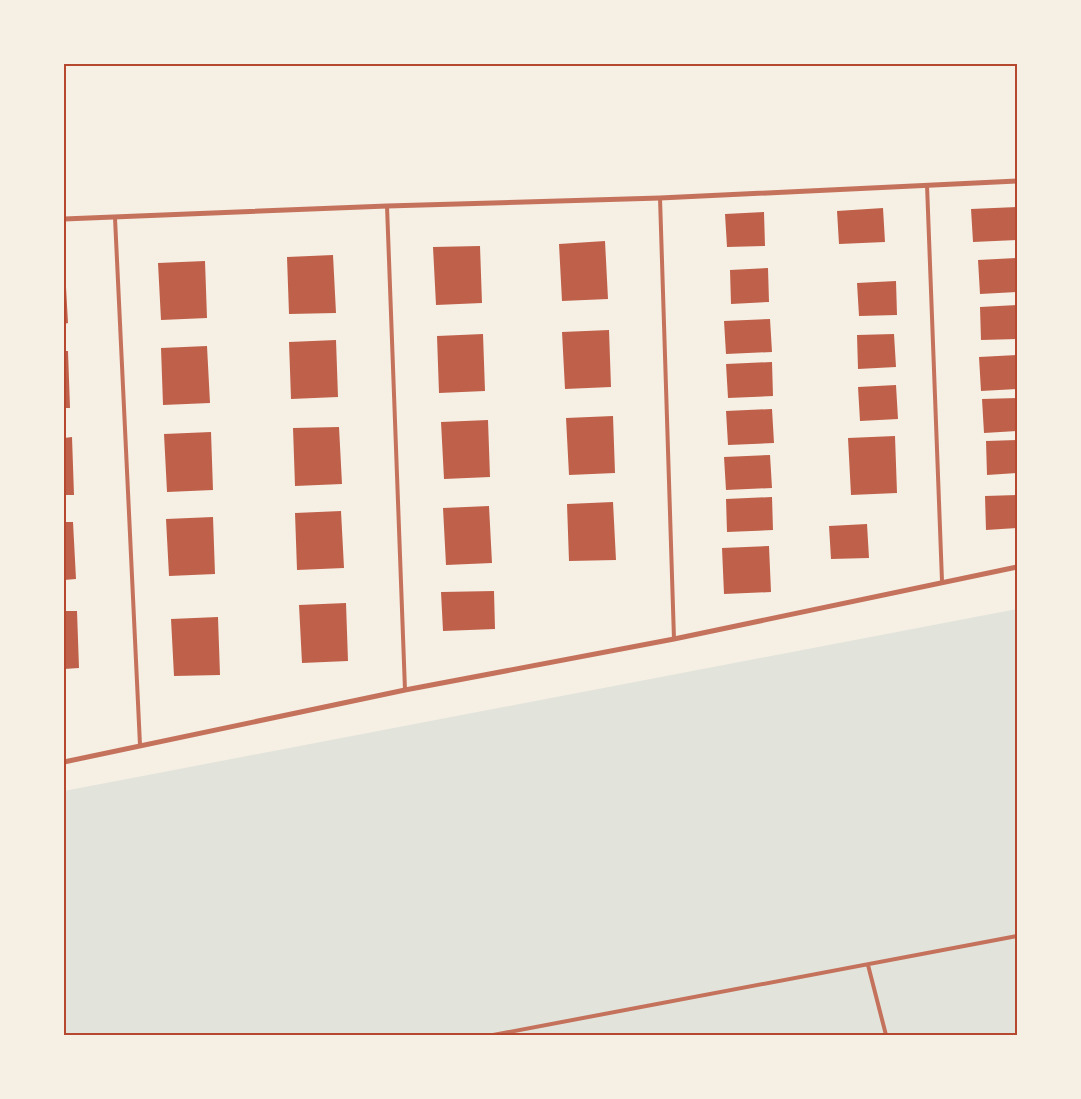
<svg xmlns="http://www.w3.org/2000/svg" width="1081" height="1099" font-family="Montserrat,sans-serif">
  <rect width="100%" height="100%" fill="#f6efe4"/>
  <path fill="#e2e4dc" d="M1017,609v426h-953v-244z"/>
  <path fill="#bf614a" d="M1017,207v33l-44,2 -2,-33z
    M883,208l2,34 -46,2 -2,-33z
    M764,212l1,34 -38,1 -2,-33z
    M605,241l3,58 -46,2 -3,-57z
    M480,246l2,57 -46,2 -3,-58z
    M333,255l3,58 -47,1 -2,-57z
    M1016,258l1,34 -37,2 -2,-34z
    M205,261l2,57 -46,2 -3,-57z
    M768,268l1,34 -38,2 -1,-34z
    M64,269h1l3,54 -4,1z
    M896,281l1,34 -38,1 -2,-33z
    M1017,305v34l-36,1 -1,-33z
    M770,319l2,33 -46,2 -2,-33z
    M609,330l2,57 -46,2 -3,-57z
    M483,334l2,57 -46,2 -2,-57z
    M894,334l2,33 -38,2 -1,-34z
    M336,340l2,57 -47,2 -2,-57z
    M207,346l3,57 -47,2 -2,-57z
    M64,351h4l2,57h-6z
    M1017,355v34l-36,2 -2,-34z
    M772,362l1,34 -45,2 -2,-34z
    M896,385l2,34 -38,2 -2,-34z
    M1017,398v33l-33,2 -2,-34z
    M772,409l2,34 -46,2 -2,-34z
    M613,416l2,57 -46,2 -3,-57z
    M488,420l2,57 -46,2 -3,-57z
    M339,427l3,57 -47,2 -2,-58z
    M211,432l2,58 -46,2 -3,-58z
    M895,436l2,57 -46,2 -3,-57z
    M72,437l2,58h-10v-57z
    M1017,440v33l-30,2 -1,-34z
    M770,455l2,33 -46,2 -2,-33z
    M1017,495v33l-31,2 -1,-34z
    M772,497l1,33 -46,2 -1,-33z
    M613,502l3,58 -47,1 -2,-57z
    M489,506l3,57 -46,2 -3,-57z
    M341,511l3,57 -47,2 -2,-57z
    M213,517l2,57 -46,2 -3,-57z
    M64,522h9l3,57 -12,1z
    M867,524l2,34 -38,1 -2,-33z
    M769,546l2,46 -47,2 -2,-46z
    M494,591l1,38 -52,2 -2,-39z
    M346,603l2,58 -46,2 -3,-58z
    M64,611h13l2,57 -15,1z
    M218,617l2,58 -46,1 -3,-57z"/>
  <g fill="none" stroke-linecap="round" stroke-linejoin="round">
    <path stroke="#c5725c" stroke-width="4" d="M927,185l15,396
      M660,198l14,441
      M387,206l18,484
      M115,218l25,527
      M868,965l18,70
      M493,1035l524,-99"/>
    <path stroke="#c5725c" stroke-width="5" d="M64,219l323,-13 273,-8 357,-17
      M64,762l341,-72 269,-51 343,-72"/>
  </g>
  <rect width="1081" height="1099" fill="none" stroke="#f6efe4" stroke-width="130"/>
  <rect x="65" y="65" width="951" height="969" fill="none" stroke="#b5482f" stroke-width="2"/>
</svg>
